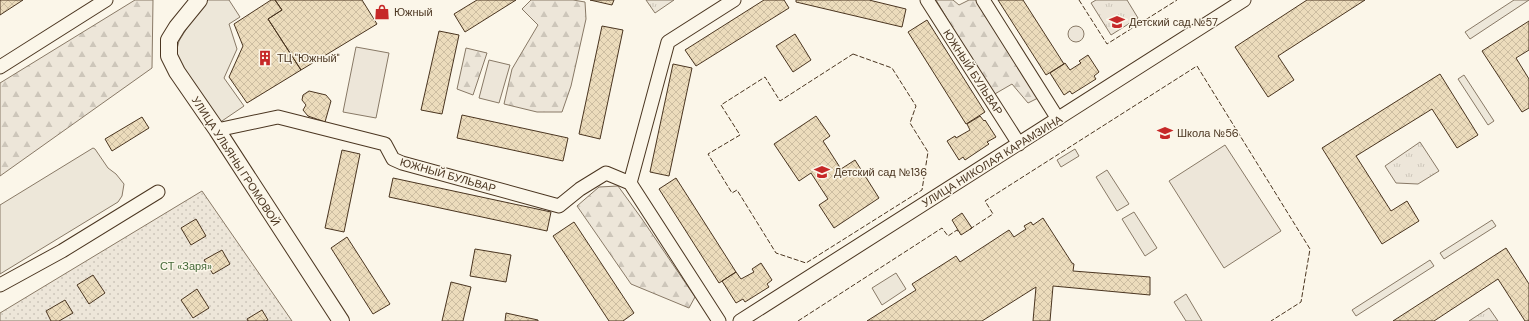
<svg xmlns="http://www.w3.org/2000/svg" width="1529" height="321" font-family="'DM Sans',sans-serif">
  <defs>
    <pattern id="forest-firs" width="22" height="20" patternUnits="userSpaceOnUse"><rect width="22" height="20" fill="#ede6d9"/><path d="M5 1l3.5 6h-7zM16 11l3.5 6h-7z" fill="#cdc6ba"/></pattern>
    <pattern id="park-tufts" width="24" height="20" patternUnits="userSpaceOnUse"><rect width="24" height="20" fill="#ede6d9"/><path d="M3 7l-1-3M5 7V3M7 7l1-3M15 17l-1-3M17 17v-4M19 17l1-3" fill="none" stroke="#cdc6ba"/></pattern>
    <pattern id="garden-dots" width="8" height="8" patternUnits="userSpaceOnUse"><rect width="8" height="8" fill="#ede6d9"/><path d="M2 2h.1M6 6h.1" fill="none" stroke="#cdc6ba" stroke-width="1.8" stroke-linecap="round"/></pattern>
    <pattern id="building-cross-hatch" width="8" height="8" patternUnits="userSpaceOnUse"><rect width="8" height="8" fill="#ecdcbc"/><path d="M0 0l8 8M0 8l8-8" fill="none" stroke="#ccbda1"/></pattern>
  </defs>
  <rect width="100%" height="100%" fill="#fbf6e9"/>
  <path fill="#ede6d9" stroke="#887966" d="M1068 34a8 8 0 1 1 16 0a8 8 0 1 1-16 0Z
    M356,47l33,6 -13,65 -33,-6z
    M489,60l21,5 -11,38 -20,-5z
    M1225,145l56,86 -57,37 -55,-87z"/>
  <path fill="url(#forest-firs)" stroke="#887966" d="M135,0h18l-1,68 -152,108v-93z
    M531,0h42l12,2 1,17 -15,67 -9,26h-25l-33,-8 8,-35 26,-44 -16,-16z
    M936,0h17l6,5 10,-5h10l59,98 -10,5 -16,-19 -19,11z
    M466,48l21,5 -14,42 -16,-6z
    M618,186l24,33 53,78 -6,11 -58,-24 -54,-78 22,-19z"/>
  <path fill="url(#park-tufts)" stroke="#887966" d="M646,0h28l-19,13z
    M1096,0h31l11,18 -27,17 -20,-32z
    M1420,142l19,29 -21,13 -22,-1 -11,-17z
    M1489,308l9,13h-29z"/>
  <path fill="url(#garden-dots)" stroke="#887966" d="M202,191l90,130h-292v-8z"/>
  <path fill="#ede7d9" stroke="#887966" d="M204,0h25l11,17 -11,7 8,25 -13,29 20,28 -25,17 -39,-59 -4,-11 3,-12z
    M1514,0h15l-59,39 -5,-7z
    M1464,75l30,46 -6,4 -30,-46z
    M93,148l2,1 13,19 8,6 8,10 -2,12 -4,6 -118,72v-69z
    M1075,149l4,7 -18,11 -4,-7z
    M1107,170l22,34 -12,7 -21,-34z
    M1134,212l23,36 -12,8 -23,-37z
    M1492,220l4,6 -52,33 -4,-6z
    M1430,260l4,6 -78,50 -4,-6z
    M896,273l10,16 -24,16 -10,-17z
    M1186,294l16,27h-16l-12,-19z"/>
  <path fill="url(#building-cross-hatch)" stroke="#4a3520" d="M0,0h23l-23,15z
    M271,0h4l7,10 -14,9 33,51 -54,33 -18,-26 14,-31 -9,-22z
    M275,0h87l15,24 -76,46 -33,-51 14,-9z
    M477,0h39l-51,32 -11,-18z
    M590,0h24l-2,5z
    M764,0h20l5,8 -93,58 -11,-16z
    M796,0h73l37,9 -4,18 -106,-25z
    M998,0h25l41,64 -18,11z
    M1307,0h58l-87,56 16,24 -26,17 -33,-50z
    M927,20l58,92 -19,12 -58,-92z
    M1529,21v29l-13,8 13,21v29l-7,4 -40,-61z
    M602,26l21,4 -23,109 -21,-5z
    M439,31l20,4 -17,79 -21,-4z
    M795,34l16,26 -18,12 -17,-26z
    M1088,55l11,17 -5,4 2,3 -24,15 -2,-3 -6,4 -14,-22 15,-10 5,7 11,-7 -2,-2z
    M673,64l19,4 -23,108 -19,-4z
    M1440,74l38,61 -21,13 -25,-39 -76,47 35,55 16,-10 12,20 -37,23 -60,-96z
    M309,91l17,4 5,6 -6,21 -17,-6 -5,-6 3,-5 -4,-5 1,-5z
    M462,115l106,23 -5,23 -106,-23z
    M816,116l14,20 -7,5 18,28 14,-9 24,38 -45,30 -15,-23 9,-6 -17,-26 -12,8 -25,-37z
    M980,116l4,5 1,-1 11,17 -9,5 2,2 -24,16 -2,-3 -4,3 -12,-19 8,-5 1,2 14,-8 -3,-6z
    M142,117l7,11 -37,23 -7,-12z
    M342,150l18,4 -16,78 -19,-4z
    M393,178l158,34 -4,19 -158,-34z
    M676,178l60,94 -17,11 -60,-94z
    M962,213l10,15 -11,7 -9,-15z
    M1043,218l29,45 2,1 -1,7 77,6v18l-97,-9 -3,35h-17l3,-34 -54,34h-115l49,-31 -4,-6 44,-28 4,6 49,-32 5,7 12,-8 -2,-3 7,-4 2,3z
    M196,219l10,17 -15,9 -10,-17z
    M574,222l60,91 -11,8h-14l-56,-85z
    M347,237l43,67 -17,10 -42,-66z
    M1506,248l23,36v37h-4l-27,-42 -64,42h-41z
    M475,249l36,6 -5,27 -36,-6z
    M222,250l8,14 -17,10 -9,-14z
    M761,263l11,17 -5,4 2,3 -24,15 -2,-3 -7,4 -14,-22 14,-9 5,7 13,-7 -2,-3z
    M93,275l12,18 -16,11 -12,-19z
    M451,282l20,5 -8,34h-21z
    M197,289l12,19 -16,10 -12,-18z
    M65,300l8,13 -14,8h-8l-5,-10z
    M262,310l6,10 -2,1h-18l-1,-2z
    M506,313l32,7v1h-33z"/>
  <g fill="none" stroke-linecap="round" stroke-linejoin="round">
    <defs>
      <path id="minor" d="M927,0l92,144
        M983,0l75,119
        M0,67l106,-67
        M217,130l61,-13 107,27 8,15 9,4 157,43 21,-17 26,-16 24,10 38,-141 66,-42
        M630,183l89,138
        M0,285l62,-34 96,-59
        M740,321l504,-321"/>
      <path id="major" d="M199,0l-22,27 -8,13v16l8,16 40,58 124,191"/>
    </defs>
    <use href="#minor" stroke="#4a3520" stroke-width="15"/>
    <use href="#major" stroke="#4a3520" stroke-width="18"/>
    <use href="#minor" stroke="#fbf6e9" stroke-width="13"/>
    <use href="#major" stroke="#fbf6e9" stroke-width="16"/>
    <path stroke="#4a3520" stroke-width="1" stroke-dasharray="5 2" stroke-linecap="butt" d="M1079,0l28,44 70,-44
      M853,54l39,14 24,38 -6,17 18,29 -6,38 -116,73 -30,-10 -39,-63 -5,3 -24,-39 32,-19 -19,-30 44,-28 15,24z
      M970,229l23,-15 -8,-13 212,-135 113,183 -9,53 -30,19
      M798,321l144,-93 6,8 9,-6 2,3"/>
  </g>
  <defs>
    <symbol id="shop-bare" viewBox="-9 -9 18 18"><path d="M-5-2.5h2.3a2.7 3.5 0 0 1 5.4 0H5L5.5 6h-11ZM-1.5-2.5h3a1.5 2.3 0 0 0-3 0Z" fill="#c62828" stroke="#fbf6e9" stroke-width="2.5" paint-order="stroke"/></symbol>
    <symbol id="school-bare" viewBox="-9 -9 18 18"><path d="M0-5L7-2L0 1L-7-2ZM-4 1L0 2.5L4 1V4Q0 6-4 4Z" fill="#c62828" stroke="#fbf6e9" stroke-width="2.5" paint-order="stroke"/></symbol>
    <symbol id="building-bare" viewBox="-9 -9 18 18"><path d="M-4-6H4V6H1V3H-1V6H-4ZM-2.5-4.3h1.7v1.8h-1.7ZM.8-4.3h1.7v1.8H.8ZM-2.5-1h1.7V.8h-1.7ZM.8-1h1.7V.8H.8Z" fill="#c62828" stroke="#fbf6e9" stroke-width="2.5" paint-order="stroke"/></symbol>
  </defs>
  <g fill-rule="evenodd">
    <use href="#shop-bare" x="371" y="1" width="22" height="22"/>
    <use href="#school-bare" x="1106" y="11" width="22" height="22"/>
    <use href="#building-bare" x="254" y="47" width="22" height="22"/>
    <use href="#school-bare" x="1154" y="122" width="22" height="22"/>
    <use href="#school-bare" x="811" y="161" width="22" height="22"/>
  </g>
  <g text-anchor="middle" stroke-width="3" stroke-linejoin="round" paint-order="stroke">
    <g font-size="11" fill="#4a3520" stroke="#fbf6e9" text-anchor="start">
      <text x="394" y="16">Южный</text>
      <text x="1129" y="26">Детский сад №57</text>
      <text x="277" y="62">ТЦ "Южный"</text>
      <text x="1177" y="137">Школа №56</text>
      <text x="834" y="176">Детский сад №136</text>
    </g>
    <g font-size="11" fill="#4a3520" stroke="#fbf6e9">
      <text transform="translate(973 72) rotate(57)" y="4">ЮЖНЫЙ БУЛЬВАР</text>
      <text transform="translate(236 161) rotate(57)" y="4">УЛИЦА УЛЬЯНЫ ГРОМОВОЙ</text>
      <text transform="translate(992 161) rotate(-32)" y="4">УЛИЦА НИКОЛАЯ КАРАМЗИНА</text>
      <text transform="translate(448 175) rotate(16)" y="4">ЮЖНЫЙ БУЛЬВАР</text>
    </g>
    <g font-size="11" fill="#436837" stroke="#fbf6e9">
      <text x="186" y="270">СТ «Заря»</text>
    </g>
  </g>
</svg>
